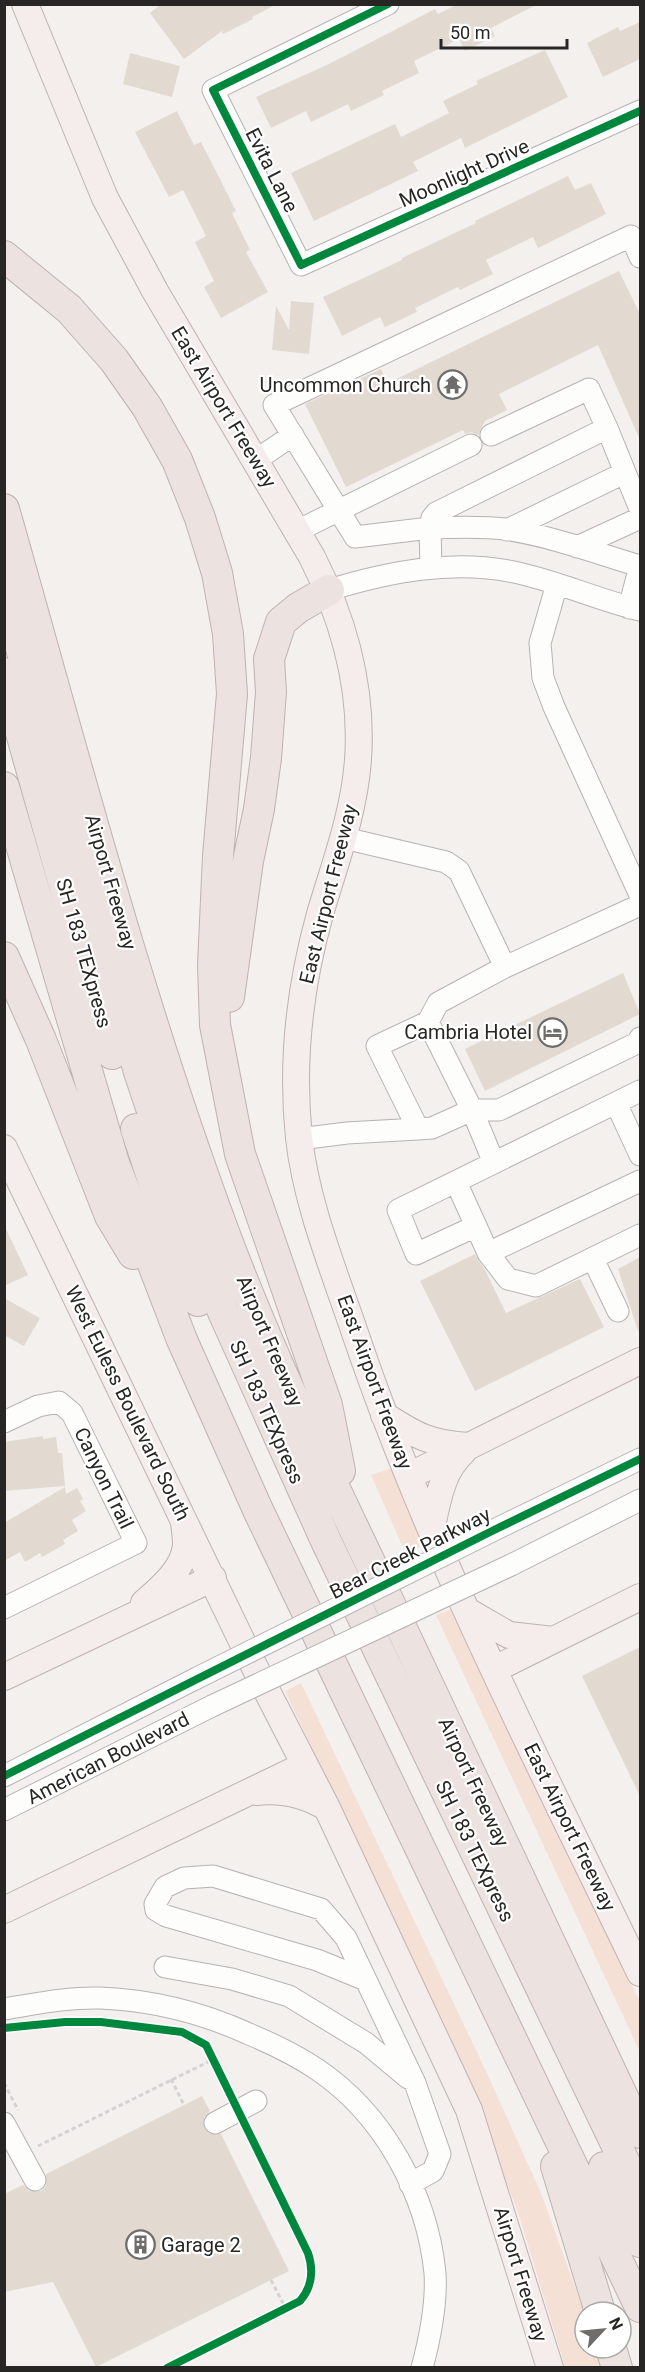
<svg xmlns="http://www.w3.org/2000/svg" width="645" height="2372" font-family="Roboto,sans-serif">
  <rect width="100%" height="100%" fill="#f3f0ee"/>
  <path fill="#f5e0d6" d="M392,1468l31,77 -17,9 -35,-79z
    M452,1609l188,393v50l-204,-437z
    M301,1683l184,386 56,124 44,122v33h12l7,19h-39l-47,-155 -62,-158 -171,-363z"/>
  <path fill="#e2dad0" d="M161,4h116l-25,13 1,2 -30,15 -1,-3 -38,28 -34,-46z
    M458,4h80l-47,24 4,8 -30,15 -6,-12 -45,22 5,12 -37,18 2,4 -33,16 -3,-7 -37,18 -5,-11 -35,17 -15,-31 73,-33 106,-55 3,5z
    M640,22v37l-37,18 -16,-34 31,-16 2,4z
    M545,50l23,47 -103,51 -4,-10 -48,24 5,9 -104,50 -23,-48 104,-49 6,13 48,-24 -6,-12 35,-17 -2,-3z
    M130,53l50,13 -8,31 -49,-13z
    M177,111l17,34 7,-3 20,39 15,30 -4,2 18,37 -4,2 22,40 -47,26 -17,-31 10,-6 -19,-39 11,-6 -23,-46 -14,7 -34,-65z
    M568,176l7,14 16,-7 15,31 -68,34 -5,-11 -47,23 7,14 -33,16 -2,-3 -43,21 2,4 -32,15 -5,-10 -38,19 -19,-39 79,-37v-2l74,-35 -1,-2z
    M619,271l21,43v126l-42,-95 -99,49 8,16 -22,11 -7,14 -7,-3 -6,2 -2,-4 -117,57 -41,-83 76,-35 7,14z
    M291,301l23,2 -5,51 -37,-4 4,-44 13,24z
    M623,973l17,41 -155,77 -20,-42z
    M4,1225l24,50 -24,11z
    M475,1254l10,16 21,43 74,-34 24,48 -129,64 -55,-110z
    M640,1257v73l-2,1 -20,-62z
    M4,1298l36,20 -16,28 -20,-11z
    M43,1436v3l13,-2 2,16h4l3,33 -61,5v-49z
    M65,1487l1,7 11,-6 6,11 -3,2 6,10 -14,9 6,11 -15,9 2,4 -23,13 -2,-4 -15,9 -5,-10 -16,9v-38z
    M640,1647v149l-58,-120z
    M202,2096l8,15 -6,6v11l5,6h12l68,137 -193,96 -43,-85 -49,10v-98l19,-9 6,6h12l5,-5v-12z"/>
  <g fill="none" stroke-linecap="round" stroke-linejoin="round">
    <defs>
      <path id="minor" d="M388,4l-175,86 88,175 339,-154
        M491,435l98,-46 18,39
        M256,460l37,-25
        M640,509l-33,-81 -171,85 -4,5 -2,10c25,-1 50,-2 75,1 46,7 91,24 135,37
        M507,530l117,-57
        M297,531l174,-86
        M577,547l63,-29
        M431,568l-1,-40 -75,9 -81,-132 357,-169 9,21
        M557,584l-17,59 3,35 11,29 86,188
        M329,590c59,-18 123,-31 185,-18 43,9 84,28 126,38
        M629,608l11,-42
        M344,838l102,24 13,9 46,96 135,-62
        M428,1022l44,88 -40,18 -14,1 -41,-83 51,-24 10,-19 67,-36
        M640,1091l-242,119 18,44 60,-28 12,27 20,26 28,7 104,-51
        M616,1103l24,52
        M299,1139l48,-6 71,-4
        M494,1163l-22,-53h27l138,-67 3,-5
        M456,1182l20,44
        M488,1253l152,-72
        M593,1259l25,52
        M4,1422l34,-16 21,-4 13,11 64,130 -132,65
        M492,1531l148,-72
        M511,1565l129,-65
        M4,1776l191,-97
        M4,1810l208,-104
        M165,1967l67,12 57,17 77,47 42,35
        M366,1980l-49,-20 -151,-44 -10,-6 -1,-6 10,-17 19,-9 29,-2 108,33 25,29 69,145 25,71 -7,17 -23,13
        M4,2009c31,-5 65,-12 96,-11 51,2 103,15 149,36 24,10 47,21 69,36 66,45 109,124 117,203 2,31 -5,65 -13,95
        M4,2123l31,57
        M215,2123l41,-22"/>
      <path id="major" d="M25,4l80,194 50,93 157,266c32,63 51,132 46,203 -4,54 -23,103 -38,154 -20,72 -29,149 -21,224 7,65 35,133 56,195 75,221 184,430 285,640
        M4,1148l246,510 77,150 142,302 81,258
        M384,1415c32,21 47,29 85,31
        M409,1476l231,-115
        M431,1530c7,-29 10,-58 32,-78
        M144,1603c17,-15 39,-33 42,-57 0,-7 -1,-16 -2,-23
        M469,1612l40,23 44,5
        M495,1669l145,-72
        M4,1677l209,-99
        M256,1792c27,-3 49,2 71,16
        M4,1910l301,-145"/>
      <path id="highway" d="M4,256l65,53 45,51 33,47 30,53 23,58 17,55 11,61 4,60 -14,162 -5,109 2,60 25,129 87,251 13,66
        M4,509c69,242 132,487 220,723 53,142 122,279 187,416 77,162 152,324 229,485
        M4,587l135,485 58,173 26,67 103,229 314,653
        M4,673l108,381
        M4,787l110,376 68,177 76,170 382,797
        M4,957l37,83 69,176 23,38
        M229,997l19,-136 11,-52 7,-51 5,-66 -2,-33 12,-37 17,-14 31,-18
        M136,1129l41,124 21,48
        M556,2166l44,146
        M604,2167l36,75
        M611,2348l6,20"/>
    </defs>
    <use href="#minor" stroke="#b5b3b2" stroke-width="23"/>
    <use href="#major" stroke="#beb2af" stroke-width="28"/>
    <use href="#highway" stroke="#beb2af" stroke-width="32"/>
    <path stroke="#d4d3d3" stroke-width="3" stroke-dasharray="4.5 3" stroke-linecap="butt" d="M33,2025c35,-3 149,-7 173,20 11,13 17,35 25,51
      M171,2079l13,26
      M4,2083l14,27
      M38,2146l176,-87
      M271,2280l15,29
      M238,2334c17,-9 63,-26 71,-44 4,-11 3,-26 -1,-37l-63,-127"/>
    <use href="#minor" stroke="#fdfdfc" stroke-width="21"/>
    <use href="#major" stroke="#f4edeb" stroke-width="26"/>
    <use href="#highway" stroke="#ece2e0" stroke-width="30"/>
    <defs>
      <path id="minor-bridge" d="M195,1679l297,-148
        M212,1706l299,-141"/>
    </defs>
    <use href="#minor-bridge" stroke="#b5b3b2" stroke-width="23" stroke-linecap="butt"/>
    <use href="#minor-bridge" stroke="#fdfdfc" stroke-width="21"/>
    <defs>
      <path id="cycleway" d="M388,4l-175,86 88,175 339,-154
        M4,1776l488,-245 148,-72
        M4,2028l61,-6h36l81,10 24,13 102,208c6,18 4,34 -8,48l-133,67"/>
    </defs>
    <use href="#cycleway" stroke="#fff" stroke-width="11"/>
    <use href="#cycleway" stroke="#00873e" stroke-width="8"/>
  </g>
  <defs>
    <symbol id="temple-ring" viewBox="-11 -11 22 22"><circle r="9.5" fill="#fff" stroke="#6e6d6b" stroke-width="1.5"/><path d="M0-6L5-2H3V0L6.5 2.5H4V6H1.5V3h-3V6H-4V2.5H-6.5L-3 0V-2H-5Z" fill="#6e6d6b"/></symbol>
    <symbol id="hotel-ring" viewBox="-11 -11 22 22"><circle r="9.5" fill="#fff" stroke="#6e6d6b" stroke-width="1.5"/><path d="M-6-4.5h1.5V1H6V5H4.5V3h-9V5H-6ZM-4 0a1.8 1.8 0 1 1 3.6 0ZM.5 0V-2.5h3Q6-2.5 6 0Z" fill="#6e6d6b"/></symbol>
    <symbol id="building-ring" viewBox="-11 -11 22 22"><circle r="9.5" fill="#fff" stroke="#6e6d6b" stroke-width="1.5"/><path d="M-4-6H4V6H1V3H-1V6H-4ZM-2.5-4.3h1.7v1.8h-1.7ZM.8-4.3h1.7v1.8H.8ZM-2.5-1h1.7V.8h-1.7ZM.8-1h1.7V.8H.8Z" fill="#6e6d6b"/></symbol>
  </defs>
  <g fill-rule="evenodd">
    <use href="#temple-ring" x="436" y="368" width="33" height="33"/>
    <use href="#hotel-ring" x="536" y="1016" width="33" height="33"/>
    <use href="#building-ring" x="124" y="2228" width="33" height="33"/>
  </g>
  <g text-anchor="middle" stroke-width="4.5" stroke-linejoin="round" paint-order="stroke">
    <g font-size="20" fill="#272625" stroke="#fff">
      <text transform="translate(272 170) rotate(63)" y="7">Evita Lane</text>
      <text transform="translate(464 173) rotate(-24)" y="7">Moonlight Drive</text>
      <text transform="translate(224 407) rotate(59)" y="7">East Airport Freeway</text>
      <text transform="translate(111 882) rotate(74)" y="7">Airport Freeway</text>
      <text transform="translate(328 894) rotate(-76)" y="7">East Airport Freeway</text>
      <text transform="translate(84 953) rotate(74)" y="7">SH 183 TEXpress</text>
      <text transform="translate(270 1341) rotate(67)" y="7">Airport Freeway</text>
      <text transform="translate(375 1382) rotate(70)" y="7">East Airport Freeway</text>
      <text transform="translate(128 1403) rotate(64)" y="7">West Euless Boulevard South</text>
      <text transform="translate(267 1412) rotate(66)" y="7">SH 183 TEXpress</text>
      <text transform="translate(104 1478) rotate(64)" y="7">Canyon Trail</text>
      <text transform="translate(410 1553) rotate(-27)" y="7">Bear Creek Parkway</text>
      <text transform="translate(108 1758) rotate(-27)" y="7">American Boulevard</text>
      <text transform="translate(474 1782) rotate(65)" y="7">Airport Freeway</text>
      <text transform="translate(570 1827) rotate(64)" y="7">East Airport Freeway</text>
      <text transform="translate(475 1851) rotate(64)" y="7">SH 183 TEXpress</text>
      <text transform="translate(521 2274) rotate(73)" y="7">Airport Freeway</text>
    </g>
    <g font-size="20" fill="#272625" stroke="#fff" text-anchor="end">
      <text x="431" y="392">Uncommon Church</text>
      <text x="532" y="1039">Cambria Hotel</text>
      <text x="161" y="2252" text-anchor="start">Garage 2</text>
    </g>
  </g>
  <rect width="645" height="2372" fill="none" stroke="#272625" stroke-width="12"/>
  <g transform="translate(603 2330) rotate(64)"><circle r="28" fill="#ffffff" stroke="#a9a8a8" stroke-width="1.5"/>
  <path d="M0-4.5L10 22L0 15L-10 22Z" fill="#6e6d6b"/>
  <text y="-9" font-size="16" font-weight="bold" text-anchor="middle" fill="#272625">N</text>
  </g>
  <path d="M441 39v9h126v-9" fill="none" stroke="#272625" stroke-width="3"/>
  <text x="450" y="39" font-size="18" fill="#272625" stroke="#ffffff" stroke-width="4.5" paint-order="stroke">50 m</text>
</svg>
